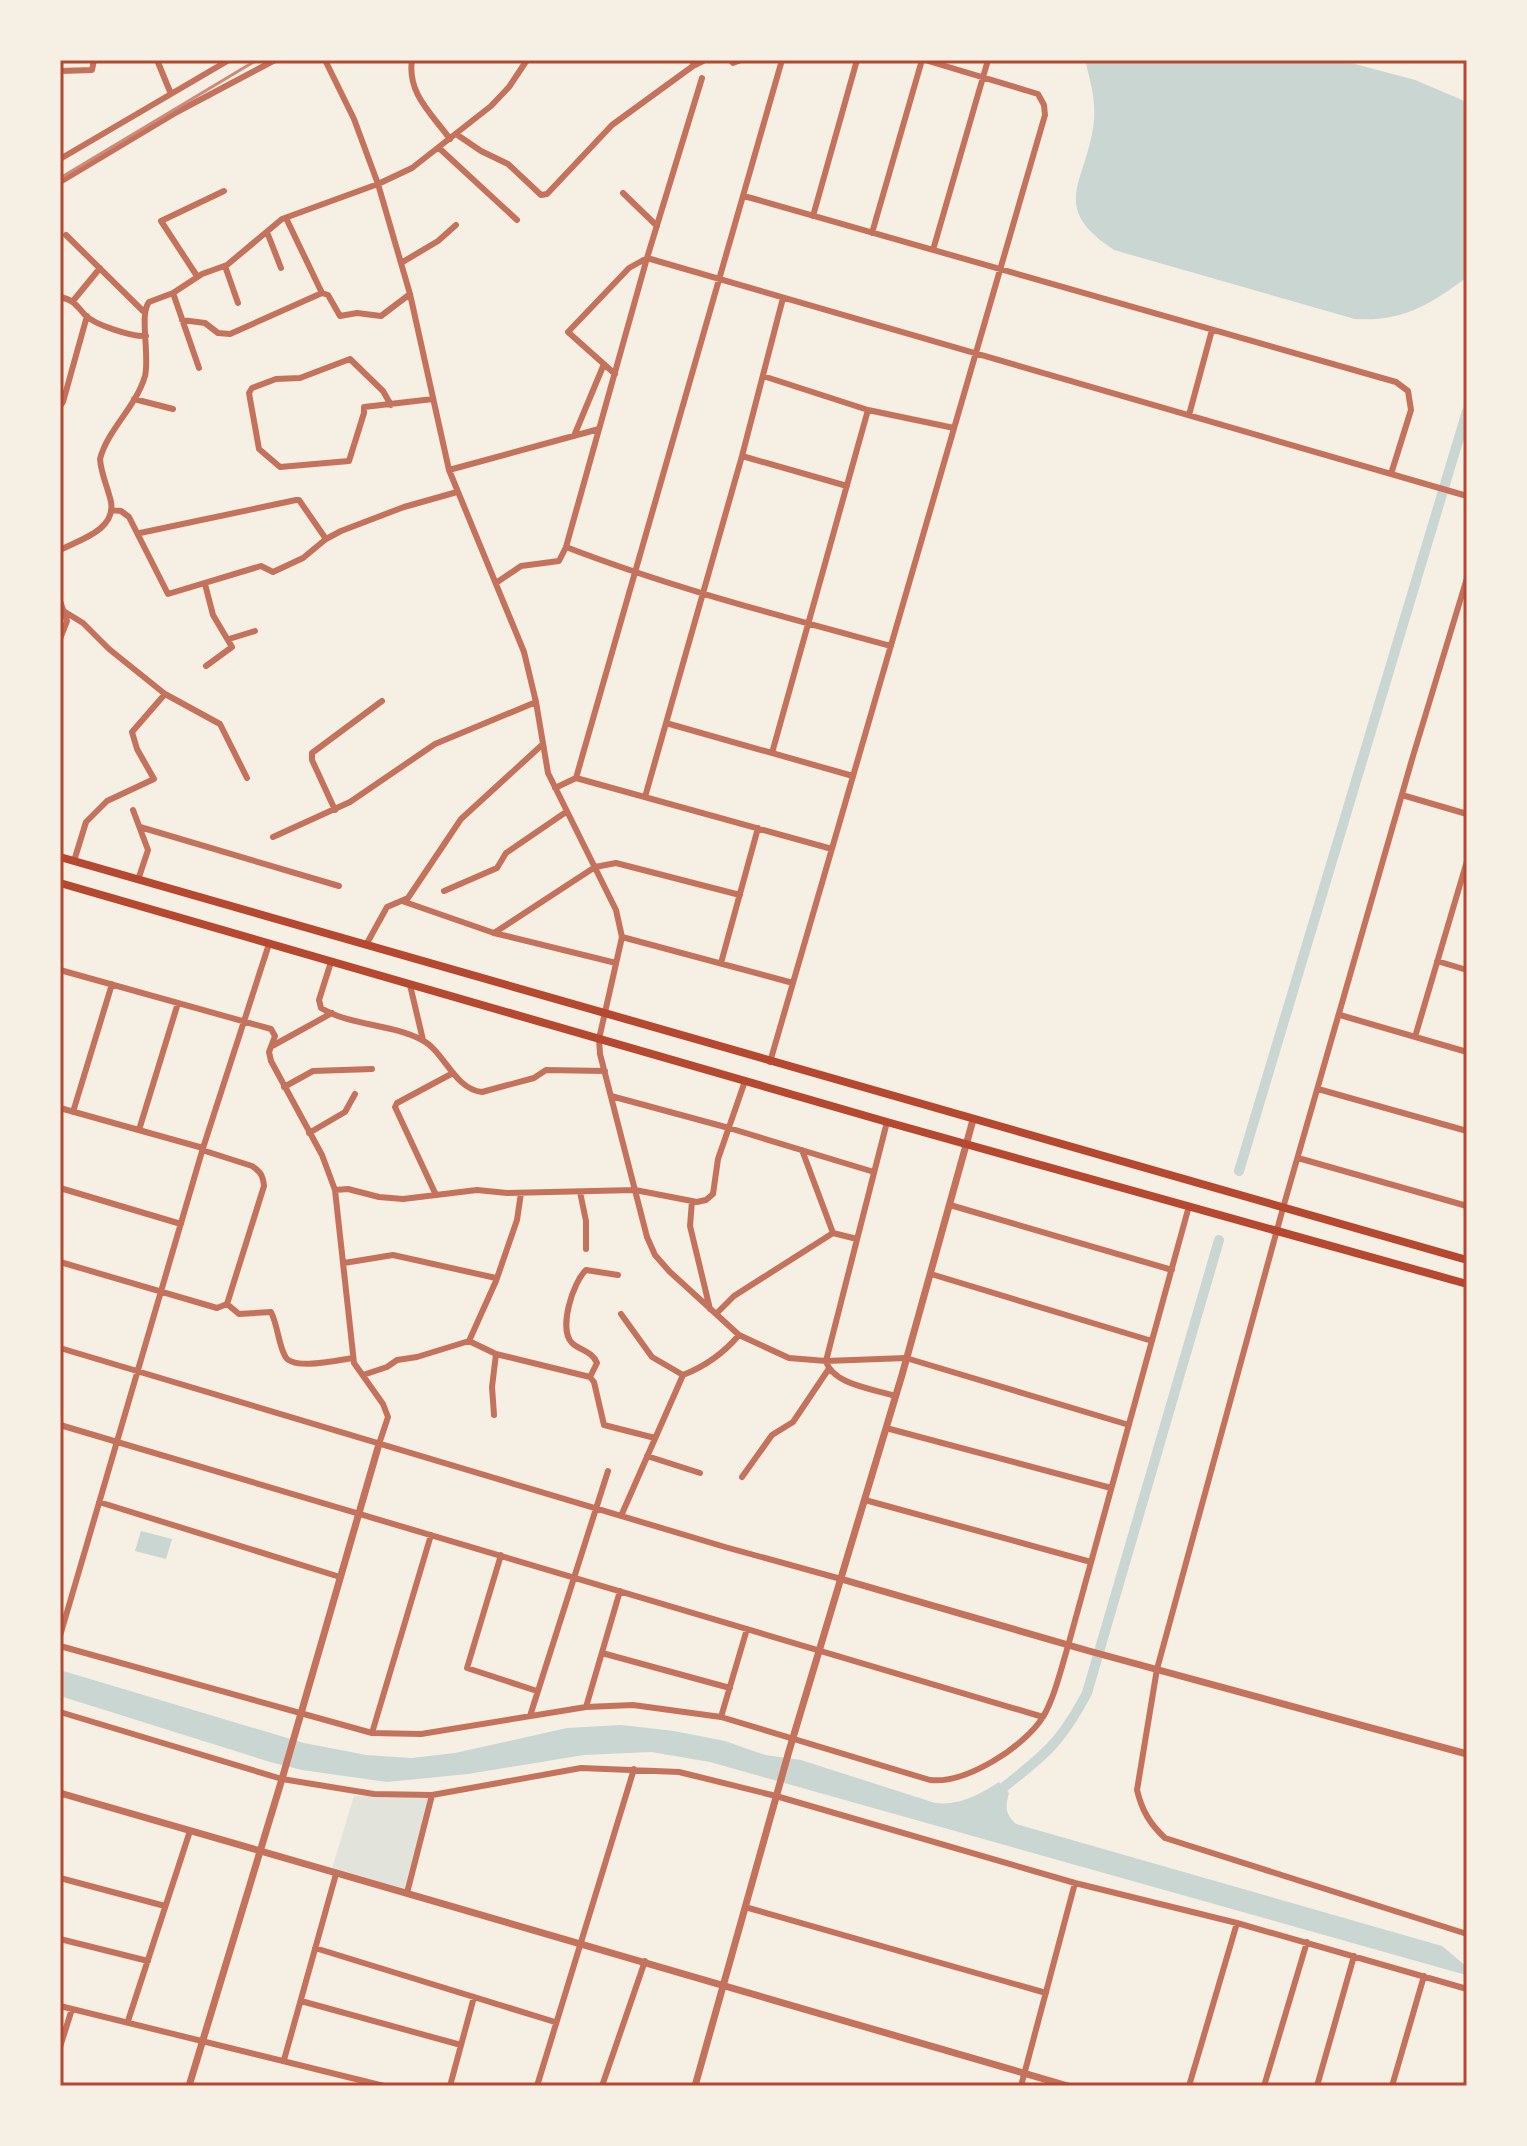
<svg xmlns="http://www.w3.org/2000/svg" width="1527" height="2146" font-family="'PT Sans',sans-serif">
  <rect width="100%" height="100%" fill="#f6efe4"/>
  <path fill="#e2e4dc" d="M432,1795l-25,98 -75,-25 22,-72z"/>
  <path fill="#c9d6d2" d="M1085,60h255l75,20 52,22v175c-37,28 -65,45 -112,42l-241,-69c-64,-42 -30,-65 -21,-122 4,-24 -2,-45 -8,-68z
    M141,1531l31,8 -6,20 -31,-8z
    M60,1670l244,73 62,12 46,3 43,-5 112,-25 54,-3 53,6 51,10 40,14 36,5 134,43c24,3 44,-8 64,-21l10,11c-4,14 -4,21 7,31l426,122 25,21 -1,8 -756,-213 -59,-10 -67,3 -116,19 -81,8 -85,-12 -32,-8 -210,-66z"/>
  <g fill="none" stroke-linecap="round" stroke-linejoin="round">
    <path stroke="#c9d6d2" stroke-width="10" d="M1239,1171l228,-760
      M1004,1787c42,-33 57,-45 83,-94l132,-453"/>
    <path stroke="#c5725c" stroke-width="6" d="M157,60l14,34
      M325,60l29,59 24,65 32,110 39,176 75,182 12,50 12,71 68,137 6,27 -23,102 1,15 47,183 8,18 14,16 70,64 50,23 37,3 80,-3 223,67
      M412,60c-5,33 19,53 38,79
      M730,60l3,3 8,-3
      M693,66l12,-6
      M60,71l32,-1 2,-10
      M702,78l-55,180 -81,289c106,41 215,69 325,99
      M456,134l25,17 27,13 33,31 6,-1 65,-69 81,-59v-6
      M439,148l78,72
      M60,159l169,-99
      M60,182l117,-70 98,-52
      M623,193l34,33
      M744,196l652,186 12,9 3,19 -20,64
      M813,216l44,-156
      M286,218l36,75
      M267,232l14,36
      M872,233l50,-173
      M66,235l77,76
      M933,250l55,-190
      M401,263l37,-22 18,-16
      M225,266l13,37
      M197,276l-36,-55 63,-30
      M173,293l26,75
      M60,297c14,3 16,8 25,18 10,10 47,22 61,21
      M73,301l27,-33
      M182,320l23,3 13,10 12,1 92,-41 6,2 12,21 17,-3 24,3 29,-22
      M615,374l-47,-42 61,-64 18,-10 820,238
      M763,376l105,34 86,18
      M134,399l39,10
      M391,405l-8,-14 -33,-32 -50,19 -24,1 -24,9 -3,5 10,56 21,18 69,-6 15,-48v-6l69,-8
      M60,406l3,-4 24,-86
      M1189,415l23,-85
      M574,436l30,-72
      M742,456l105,30
      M449,470l150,-41
      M111,510l10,1 8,6 39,77 93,-28 12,6 30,-14 23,-19 15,-8 63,-24 53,-15
      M140,533l156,-33h3l27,39
      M60,550c19,-10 56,-20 51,-48 -3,-14 -10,-28 -11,-43 8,-30 36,-52 45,-83 5,-20 -6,-62 4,-74l24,-9 29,-19 25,-9 55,-46 96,-35 34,-16 79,-62 18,-19 18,-27
      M1467,578l-54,178 -130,452 -126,461 -20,121c5,21 13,34 28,48l302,96
      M496,583l25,-17 38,-5 7,-14
      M205,584l8,31 19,32 -26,19
      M60,601l7,20 -7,18
      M65,612l18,11 26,26 56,45 55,30 27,54
      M229,639l26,-8
      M666,723l187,53
      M772,753l96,-343
      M576,778l206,-718
      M555,788l21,-10 256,71
      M1402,795l65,19
      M645,797l97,-341 41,-158
      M133,810l15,40 -10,30
      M335,810l-23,-50v-7l70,-52
      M140,827l199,59
      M273,837l77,-35 85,-58 101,-42
      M74,861l12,-39 21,-21 47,-22 -17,-30 -5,-17 33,-38
      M444,891l53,-23 9,-15 60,-41
      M402,901l92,32 122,30
      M494,933l101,-66 21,-4 124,32
      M622,937l171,46
      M366,945l21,-38 21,-9 53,-79 82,-75
      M1437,961l30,9
      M331,962l-12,38 2,8c29,18 72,16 101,32 22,11 32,49 60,52l52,-14 12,-8 59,1
      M721,963l37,-135
      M60,970l211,59 4,7 -6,16 2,9 51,94 13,35 19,173 29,41 5,13 -9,27
      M410,985l13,55
      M1340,1015l127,37
      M1415,1037l52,-176
      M274,1045l58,-32
      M770,1062l275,-947 -1,-10 -6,-11 -113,-34
      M284,1087l29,-16 59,-2
      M1318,1089l149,42
      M611,1096l118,32 145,44
      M60,1108l143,40
      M73,1112l39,-128
      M887,1122l-61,239c7,24 48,28 69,35
      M139,1130l39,-127
      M309,1133l36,-21 10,-18
      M1298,1158l169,48
      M60,1188l121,36
      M335,1190l13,-1 31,8 24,2 74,-9 30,3 128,-3 62,12 9,-2 7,-6 5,-35 27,-78
      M580,1192l6,29v28
      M521,1193l-4,27 -21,61 -27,60 27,13 94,23 4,5 10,43 51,13
      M436,1195l-41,-88 2,-4 56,-30
      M692,1201l-2,25 20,83
      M950,1205l222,65
      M833,1233l24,6
      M60,1262l157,46 10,-4 37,-118c-1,-10 -3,-14 -12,-20l-50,-16
      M344,1263l49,-8 103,23
      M931,1274l221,67
      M227,1304l12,10 32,-2c7,14 7,31 14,44 7,15 53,4 68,2
      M621,1314l31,43 31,18
      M716,1314l18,-18 99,-63 -31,-83
      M60,1348l665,199 116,32
      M363,1375l24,-8 10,-7 20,-3 52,-16
      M590,1377l7,-14c-5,-12 -16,-12 -25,-20 -14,-14 1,-61 14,-73l32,5
      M494,1415l-2,-28 4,-33
      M60,1425l983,292
      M886,1428l225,60
      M647,1456l53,17
      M742,1477l30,-42 21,-13 35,-52
      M865,1500l226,62
      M99,1502l241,75
      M621,1516l62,-141c23,-9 40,-21 56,-40
      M501,1555l-34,113 70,23
      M60,1636l143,-488 66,-204
      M60,1646l312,87 49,1 165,-27 47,-2 88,12 209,63c36,4 94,-33 113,-63 12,-21 18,-48 25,-71l121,-440
      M602,1653l128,35
      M586,1707l34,-116
      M60,1712l222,67 92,15 58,1 149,-27 98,4 97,24 299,87 162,40 230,66
      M530,1716l78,-245
      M721,1717l26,-88
      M372,1733l59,-198
      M60,1878l105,28
      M407,1893l25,-98
      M745,1907l301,86
      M60,1939l88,22
      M315,1948l240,74
      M301,2001l160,44
      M60,2006l324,80
      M128,2021l62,-190
      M60,2047l12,-38
      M284,2060l52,-186
      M450,2086l24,-89
      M537,2086l97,-317
      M602,2086l43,-125
      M1021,2086l54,-203
      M1189,2086l48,-163
      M1264,2086l43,-144
      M1317,2086l37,-130
      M1392,2086l32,-110"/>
    <path stroke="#c5725c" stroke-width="7" d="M841,1579l248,72 378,103
      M60,1793c336,98 672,193 1008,293
      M189,2086l93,-307 97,-335
      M695,2086l94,-335 113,-376 71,-255"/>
    <path stroke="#b5482f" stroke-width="8" d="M60,857l1407,403
      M60,883l827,239 580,162"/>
    <path stroke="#cf8b77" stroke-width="3" d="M60,178l197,-118"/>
  </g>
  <rect width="1527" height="2146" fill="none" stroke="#f6efe4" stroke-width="124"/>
  <rect x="62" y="62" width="1403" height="2022" fill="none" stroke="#b5482f" stroke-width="3"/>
</svg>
